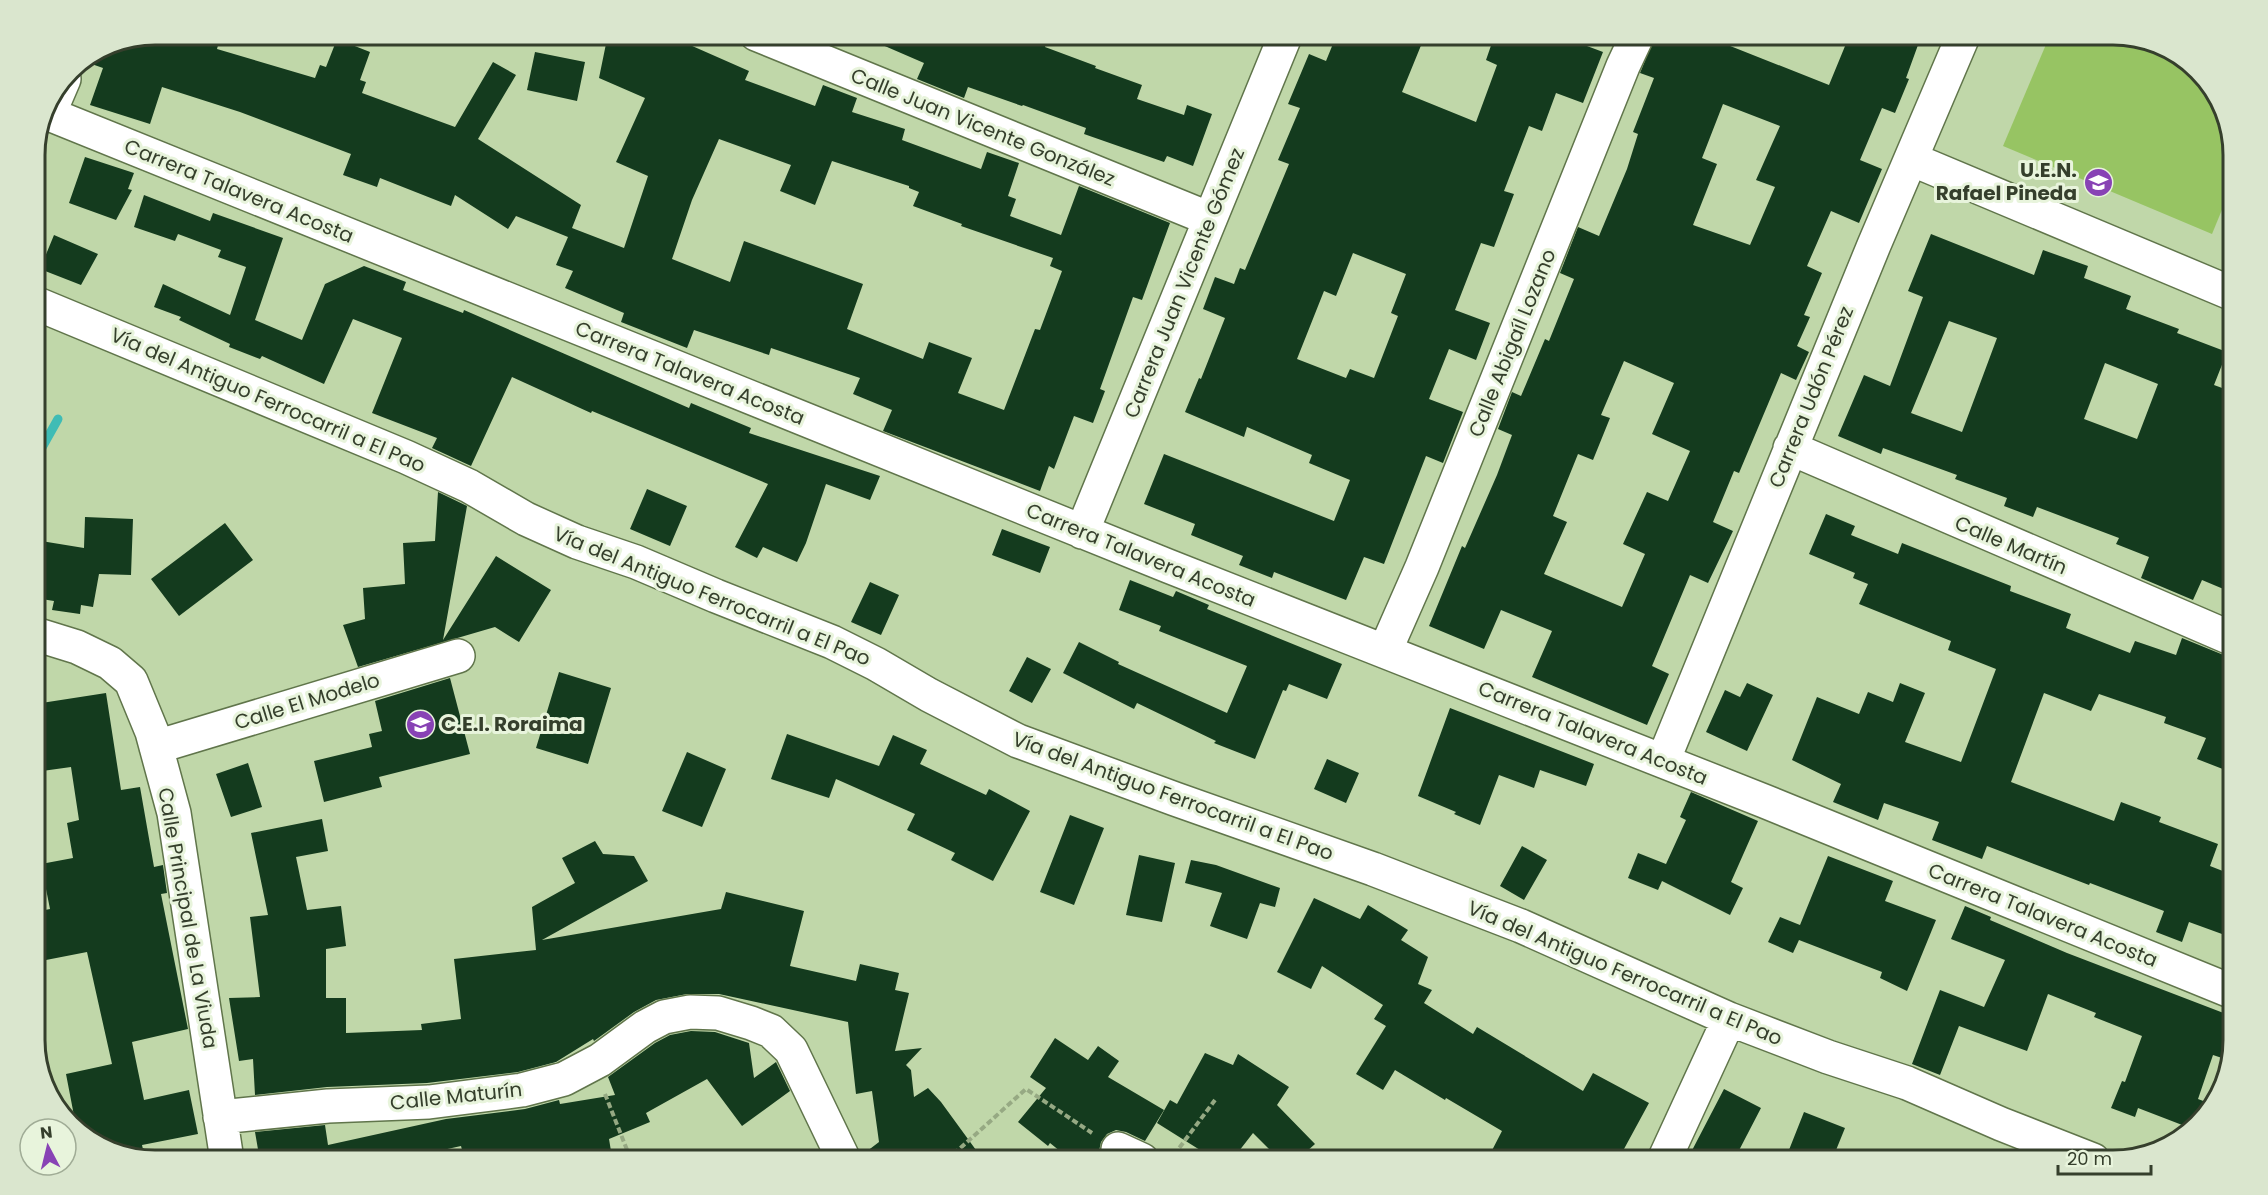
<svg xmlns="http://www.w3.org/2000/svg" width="2268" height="1195" font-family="Poppins,sans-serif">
  <rect width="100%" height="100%" fill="#c0d7a9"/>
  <path fill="#97c463" d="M2050,35h62l54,12 47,42 20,59v35l-21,51 -209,-88z"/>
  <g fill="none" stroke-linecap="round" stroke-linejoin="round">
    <path stroke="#3fbcb5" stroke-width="9" d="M35,460l23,-41"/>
  </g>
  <path fill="#143b1e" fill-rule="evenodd" d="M156,34h65l-4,15 98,29 5,-13 6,2 11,-28 33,13 -10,28 6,2 -4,11 93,34 38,-65 23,13 -38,64 103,66 -9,23 52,20 24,-72 -32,-14 29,-64 -46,-20 9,-44h57l84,37 -4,9 70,26 8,-21 34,13 -5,14 53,17 -3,11 79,29 6,-17 32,11 -11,33 8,3 -6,17 51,19 18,-49 91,37 -28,77 -9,-3 -33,92 5,2 -12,32 -19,-7 -20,53 -5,-3 -9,25 -157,-60 9,-21 -39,-16 7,-16 -89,-30 -2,7 -75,-25 -7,18 -66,-26 3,-9 -59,-25 8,-17 -17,-6 12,-28 -52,-21 -8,13 -53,-34 -4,11 -71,-28 -3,9 -34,-12 8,-21 -111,-42 -78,-25 -12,37 -60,-19 13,-37 -20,-7 27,-17zM719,139l72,26 -11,26 35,14 17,-44 77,25v2l10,4 -6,14 49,18 -1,2 92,32 -3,8 12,5 -22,59 -5,-1 -31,81 -46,-17 14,-35 -43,-16 -6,17 -76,-30 16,-45 -119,-43 -14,41 -58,-23 20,-59z
    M857,34h192l-4,13 51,19 -1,2 47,17 -5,14 47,16 3,-10 25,9 -19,52 -26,-10 -3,6 -80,-28 2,-6 -63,-23 -1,1 -54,-19 -4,11 -47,-19 7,-16z
    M1337,34h65l20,9 -20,49 74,30 21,-57 -11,-5 9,-26h60l48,18 -20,51 -27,-10 -14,38 -13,-5 -25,65 10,3 -20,53 -13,-4 -26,67 35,13 -14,37 -27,-11 -20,50 34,13 -20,51 -17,-7 -42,108 -20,-7 -18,43 -72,-28 -2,6 -33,-13 4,-9 -52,-21 4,-11 -51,-20 20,-50 170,67 16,-41 -41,-17 3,-8 -65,-28 -3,10 -59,-25 14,-34 2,1 24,-61 -22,-9 12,-32 19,7 6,-16 5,2 44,-106 -11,-4 22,-52 -12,-4 21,-50 17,7zM1353,253l53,21 -15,39 7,3 -24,62 -24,-9 -4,9 -49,-19 27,-68 12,5z
    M1656,34h44l129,51 21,-51h72l-16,44 3,1 -14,34 -13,-5 -22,52 22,9 -23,54 -28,-12 -24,55 15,7 -18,42 6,2 -13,29 12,6 -13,28 -15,-7 -42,100 -5,-2 -21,51 20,9 -25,52 -18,-8 -38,91 17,8 -22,51 -115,-48 20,-46 -51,-21 -17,39 -55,-23 33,-80 3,2 32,-73 15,-40 -14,-6 14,-37 9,4 24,-57 4,2 25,-62 -14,-6 18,-46 21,9 28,-67 11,-35 -5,-2 21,-54 -14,-5zM1723,104l57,22 -24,54 19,7 -25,58 -57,-20 24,-61 -15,-6zM1624,361l50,22 -22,51 38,17 -22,50 -21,-9 -24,52 22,10 -23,53 -78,-33 23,-52 -14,-6 25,-62 15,6 17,-42 -9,-3z
    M535,52l50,10 -8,39 -50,-11z
    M85,157l49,16 -6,16 4,1 -16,30 -47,-17z
    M144,195l66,26 3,-8 70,25 -28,82 47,20 23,-56 39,-18 42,16 -3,8 60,23 1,-3 225,98 2,-5 60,25 -2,5 131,43 -10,24 -44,-16 -20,59 -9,19 -34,-15 -6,11 -22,-11 33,-63 -176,-73 -1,2 -79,-36 -41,89 -39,-18 5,-10 -65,-25 30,-75 -49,-19 -29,65 -62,-28 -2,3 -31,-12 1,-3 -51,-24 2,-3 -27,-10 9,-23 67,31 16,-48 -28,-10 3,-7 -43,-16 -3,7 -41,-14z
    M1931,234l103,41 9,-25 45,16 -4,12 47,18 -5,13 53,20 -2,4 50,19 -13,33 19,7v201l-31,-13 -9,20 -52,-22 8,-21 -33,-13 3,-6 -82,-31 -4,10 -29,-11 3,-8 -52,-19 2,-4 -74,-27 -2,6 -43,-18 26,-61 26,11 33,-89 -15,-6zM1949,321l48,17 -35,94 -51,-19zM2105,363l53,21 -21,55 -53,-20z
    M54,235l44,19 -17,31 -41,-16z
    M647,489l40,17 -17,40 -40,-17z
    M438,492l29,14 -24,134 53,-84 55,34 -32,52 -24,-15 -137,40 -15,-42 22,-6 -2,-31 42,-4 -2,-41 32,-2z
    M1826,514l29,12 -4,9 47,19 4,-11 109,43 -1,5 61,23 -5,14 64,25 5,-12 41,14 6,-17 44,18 7,1v116l-36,-14 9,-21 -42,-15 2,-6 -67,-23 -8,17 -47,-18 -33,89 103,39 7,-19 40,15 -2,5 59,22 -8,22 23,9v63l-44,-16 -7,20 -26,-10 8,-21 -74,-28 -1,2 -102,-39 -5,13 -50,-19 7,-18 -55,-19 -6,17 -45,-18 8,-18 -49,-24 25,-63 42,17 9,-22 25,10 7,-19 25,10 -20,49 56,20 35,-93 -48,-19 3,-9 -92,-37 9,-20 -15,-6 2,-5 -46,-19z
    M85,517l48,2 -2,56 -32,-1 -6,33 -12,-2 -1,9 -28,-4 2,-9 -19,-3v-58l49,8z
    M225,523l28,37 -74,56 -28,-37z
    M1002,529l48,18 -10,26 -48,-18z
    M1130,580l43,17 3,-6 33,14 -2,4 135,55 -15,35 -38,-15 -3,7 -3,-1 -28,69 -41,-16 2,-2 -79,-38 -3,6 -71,-36 16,-31 40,20 -1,2 109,49 20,-47 -88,-35 2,-5 -42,-16z
    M870,582l29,13 -18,40 -30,-13z
    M1027,657l24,12 -19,34 -23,-12z
    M559,672l52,16 -23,76 -52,-16z
    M450,678l20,76 -91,23 3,10 -58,15 -10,-41 58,-14 -3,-13 13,-3 -7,-30z
    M1747,683l26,12 -26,56 -41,-19 19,-42 15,7z
    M106,693l15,97 19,-3 14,80 9,-2 4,28 -6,1 27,135 -56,13 12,58 45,-10 9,44 -56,11 3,13 -43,-10 -26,-22 -10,-52 46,-10 -25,-112 -41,8 -4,-19 -7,2v-31l15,-3 -9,-45 32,-6 -6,-35 12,-3 -8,-53 -36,5v-68z
    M1450,708l144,56 -8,22 -46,-16 -6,18 -35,-13 -19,50 -26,-11 2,-2 -38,-16z
    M787,734l92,32 14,-31 34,15 -7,14 66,31 3,-6 41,22 -37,70 -42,-21 4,-7 -48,-23 8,-16 -79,-35 -7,19 -58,-19z
    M687,752l39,17 -24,58 -40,-16z
    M1327,759l32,14 -13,30 -32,-14z
    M248,763l14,44 -31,10 -15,-43z
    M1691,792l67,29 -27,61 12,6 -13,27 -68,-34 -4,9 -30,-12 10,-25 28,11 20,-44 -6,-3z
    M1070,815l34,13 -30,77 -34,-13z
    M322,819l6,32 -32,6 11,53 34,-4 5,40 -20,3v49h20v35l76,-3 -1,-6 40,-5 -7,-60 82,-9 -4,-43 43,-24 -13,-25 33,-17 8,13 31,2 14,25 -106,59 179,-31 5,-17 78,19 -14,55 66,15 4,-17 39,9 -4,17 14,3 -14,58 27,-3 -16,17 5,5 3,27 14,-9 13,14 43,59h-121l-1,-6 17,-13 -7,-51 -16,3 -8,-72 -129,-28h-32l-31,6 -22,12 -40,29 -1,-2 -37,23 -38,10 -91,11 -100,4 -72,8 -2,-36 -14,2 -10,-63 31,-1 -10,-80 18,-2 -17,-82z
    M1522,846l25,14 -23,40 -24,-14z
    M1139,855l36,8 -13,59 -36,-7z
    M1828,856l65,25 -8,20 51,19 -29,71 -27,-13 2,-6 -83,-32 -6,13 -25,-11 12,-25 20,8z
    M1191,860l25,5 64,23 -5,19 -15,-4 -13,36 -37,-13 12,-33 -37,-10z
    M1314,898l46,21 8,-14 40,25 -7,10 27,17 -10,27 14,6 -8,13 49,31 4,-7 106,64 10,-18 56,30 -31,57h-131l15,-29 -56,-33 -1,2 -50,-30 -12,20 -27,-16 30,-48 -12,-7 9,-14 -61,-39 -11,23 -34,-17z
    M1965,906l26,11 -1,3 77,33 167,64v12l-12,29 -9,-3 -15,44 13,5 -21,24 -52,-20 -3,9 -24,-9 11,-27 3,1 17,-46 -48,-19 2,-4 -48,-19 -21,57 -68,-25 -19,49 -28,-11 28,-74 44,17 21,-47 -54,-21z
    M691,1031l24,1 34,11 5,35 22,-16 14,29 -48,35 -35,-47 -61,34 4,9 -41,17 2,12 -15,2 2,8h-133l-4,-15 -68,15h-133l-5,-29 70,-7 3,20 118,-26 79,-10 34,-9 1,4 55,-9 -7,-18 47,-34 15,-8z
    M1055,1038l33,22 10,-14 21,15 -11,16 56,33 -19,31 -19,-9 -10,-2 -9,4 -6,8 -2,9 4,9h-32l-21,-17 -2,3 -30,-24 28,-34 -16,-11z
    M1205,1053l28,12 5,-11 51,33 -12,18 38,39 -18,16h-17l-27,-27 -21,27h-40l8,-10 -43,-27 13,-23 7,4z
    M1724,1089l37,19 -27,52h-47z
    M1804,1112l41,16 -13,32h-47z"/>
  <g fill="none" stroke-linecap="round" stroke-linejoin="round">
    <defs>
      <path id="minor" d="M756,34l454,185
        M43,113l6,1 1119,452 596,235 469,191
        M49,114l15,-35
        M1911,159l322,135
        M35,303l371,154 63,29 57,33 51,23 59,20 80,34 116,46 44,22 53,31 89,46 157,58 198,70 148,57 208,93 99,38 79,26 94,41 92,36
        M1790,448l443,191
        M1082,532l204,-498
        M35,634l42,13 33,16 21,18 21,51 22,81 53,347
        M1385,651l37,-84 201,-501 15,-32
        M156,747l302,-91
        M1663,761l211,-516 90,-211
        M220,1117l108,-11 101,-4 93,-12 42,-11 36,-19 45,-33 19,-10 26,-5 28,1 33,10 20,8 20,19 53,110
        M1118,1149l24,11
        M1664,1160l65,-141"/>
    </defs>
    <use href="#minor" stroke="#60754b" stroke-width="36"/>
    <path stroke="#96a983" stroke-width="4" stroke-dasharray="6 3" stroke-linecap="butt" d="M605,1094l26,66
      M1174,1155l41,-55
      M947,1160l79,-71 66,44"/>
    <use href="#minor" stroke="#fff" stroke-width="33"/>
  </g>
  <defs>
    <symbol id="school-disc" viewBox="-11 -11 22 22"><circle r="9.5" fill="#8842b5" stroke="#e8f4dc"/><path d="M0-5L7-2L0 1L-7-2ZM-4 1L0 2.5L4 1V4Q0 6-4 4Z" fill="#fff"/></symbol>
  </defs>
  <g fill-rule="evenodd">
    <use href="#school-disc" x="2082" y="166" width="33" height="33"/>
    <use href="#school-disc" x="404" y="708" width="33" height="33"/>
  </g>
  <g text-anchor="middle" stroke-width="6" stroke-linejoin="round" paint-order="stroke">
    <g font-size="20" fill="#353f2c" stroke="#e8f4dc">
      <text transform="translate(983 127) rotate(22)" y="7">Calle Juan Vicente González</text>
      <text transform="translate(239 191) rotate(22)" y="7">Carrera Talavera Acosta</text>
      <text transform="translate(1184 283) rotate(-68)" y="7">Carrera Juan Vicente Gómez</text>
      <text transform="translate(1512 343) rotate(-68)" y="7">Calle Abigaíl Lozano</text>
      <text transform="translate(690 373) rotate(22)" y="7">Carrera Talavera Acosta</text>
      <text transform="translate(1811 397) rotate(-68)" y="7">Carrera Udón Pérez</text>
      <text transform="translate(268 400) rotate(23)" y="7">Vía del Antiguo Ferrocarril a El Pao</text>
      <text transform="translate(2011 545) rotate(23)" y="7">Calle Martín</text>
      <text transform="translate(1141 555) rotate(22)" y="7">Carrera Talavera Acosta</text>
      <text transform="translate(712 596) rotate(22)" y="7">Vía del Antiguo Ferrocarril a El Pao</text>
      <text transform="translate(307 701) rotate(-17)" y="7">Calle El Modelo</text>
      <text transform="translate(1593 733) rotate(22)" y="7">Carrera Talavera Acosta</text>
      <text transform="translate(1173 796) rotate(20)" y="7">Vía del Antiguo Ferrocarril a El Pao</text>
      <text transform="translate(2043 915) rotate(22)" y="7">Carrera Talavera Acosta</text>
      <text transform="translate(188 918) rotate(80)" y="7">Calle Principal de La Viuda</text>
      <text transform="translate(1625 973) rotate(23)" y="7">Vía del Antiguo Ferrocarril a El Pao</text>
      <text transform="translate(456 1096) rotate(-6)" y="7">Calle Maturín</text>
    </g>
    <g font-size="20" font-weight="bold" fill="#353f2c" stroke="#e8f4dc" text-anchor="end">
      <text x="2077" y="177">U.E.N.<tspan x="2077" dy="23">Rafael Pineda</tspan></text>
      <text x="441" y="731" text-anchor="start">C.E.I. Roraima</text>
    </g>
  </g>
  <path d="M0 0H2268V1195H0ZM155 45H2113A110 110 0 0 1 2223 155V1040A110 110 0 0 1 2113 1150H155A110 110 0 0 1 45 1040V155A110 110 0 0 1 155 45Z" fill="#dae6ce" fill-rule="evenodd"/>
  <path fill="none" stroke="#353f2c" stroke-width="3" d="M155 45H2113A110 110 0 0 1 2223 155V1040A110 110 0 0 1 2113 1150H155A110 110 0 0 1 45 1040V155A110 110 0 0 1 155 45Z"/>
  <g transform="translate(48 1147) rotate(353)"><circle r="28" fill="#e8f4dc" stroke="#a0ac96" stroke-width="1.5"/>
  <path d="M0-4.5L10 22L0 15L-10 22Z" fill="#8842b5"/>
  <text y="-9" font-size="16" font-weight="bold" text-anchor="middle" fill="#353f2c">N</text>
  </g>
  <path d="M2058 1165v9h93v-9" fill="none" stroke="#353f2c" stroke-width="3"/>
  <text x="2067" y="1165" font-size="18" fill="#353f2c" stroke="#e8f4dc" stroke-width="4.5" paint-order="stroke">20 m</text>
</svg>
